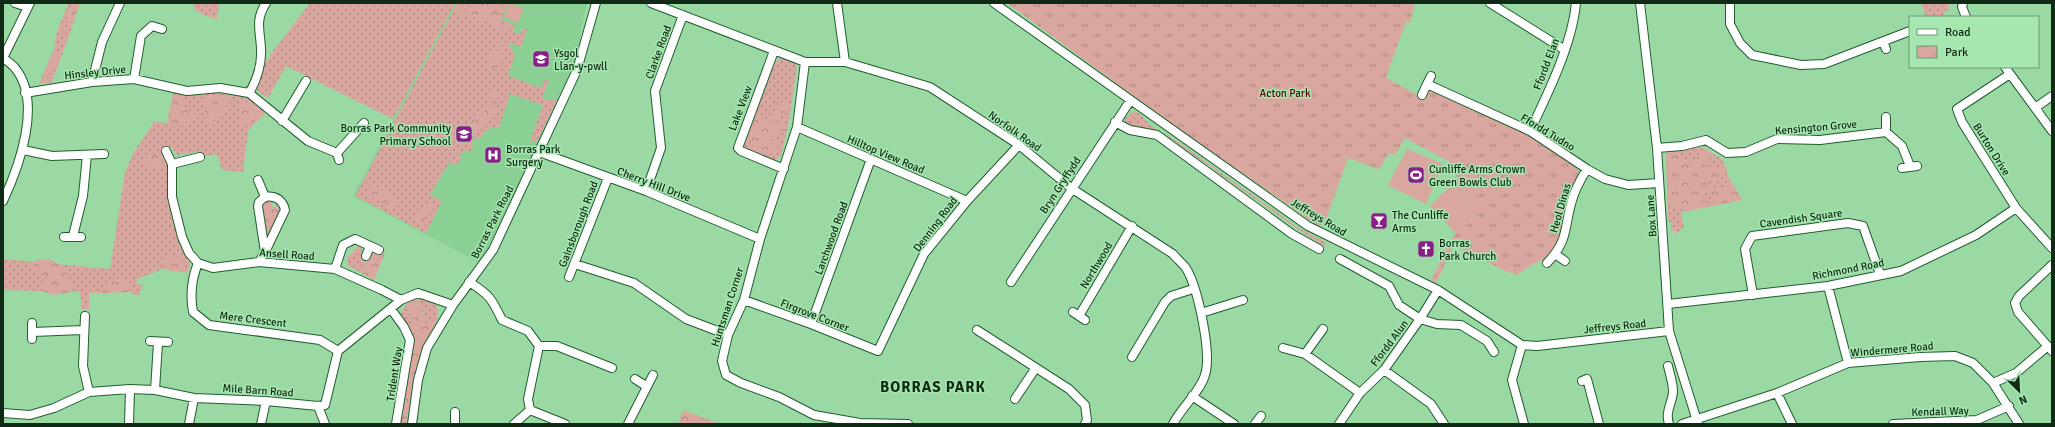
<svg xmlns="http://www.w3.org/2000/svg" width="2055" height="427" font-family="Signika,sans-serif">
  <defs>
    <pattern id="grass-dots" width="8" height="8" patternUnits="userSpaceOnUse"><rect width="8" height="8" fill="#d9a79f"/><path d="M2 2h.1M6 6h.1" fill="none" stroke="#af8881" stroke-width="1.8" stroke-linecap="round"/></pattern>
    <pattern id="forest-crowns" width="20" height="18" patternUnits="userSpaceOnUse"><rect width="20" height="18" fill="#d9a79f"/><path d="M2 6a3 3 0 1 1 6 0M12 15a3 3 0 1 1 6 0" fill="none" stroke="#af8881"/></pattern>
    <pattern id="park-tufts" width="24" height="20" patternUnits="userSpaceOnUse"><rect width="24" height="20" fill="#d9a79f"/><path d="M3 7l-1-3M5 7V3M7 7l1-3M15 17l-1-3M17 17v-4M19 17l1-3" fill="none" stroke="#af8881"/></pattern>
  </defs>
  <rect width="100%" height="100%" fill="#9ad9a3"/>
  <path fill="#8acf94" d="M455,3h132l-13,61 -19,41 -16,41 -57,118 -129,-68z"/>
  <path fill="url(#grass-dots)" d="M69,3h6l-7,10 1,12 3,2 -20,55 -5,1 3,-3 -7,-2 3,-9c7,-3 9,-8 11,-15 -8,-10 7,-40 12,-51z
    M193,3h26l-2,16c-9,-3 -24,-5 -24,-16z
    M310,3h145l-62,116 -107,-53 -18,32 -11,-7 9,-32 3,1 1,-5z
    M457,3h51l-6,14 1,3 12,5 -2,7 7,2 3,-6 4,1 -6,18 -11,-4 -1,3 6,8 -7,22 33,12 4,-9 4,1 -7,18 5,2 8,-1v6l-18,37h-7l13,-37 -33,-11 -11,34c-10,-3 -14,4 -20,11l-5,-1c-3,5 0,9 -3,14l-4,-2 -8,5 2,4 -3,5 -4,1 -5,-3 -19,33 12,6 -16,32 -71,-37z
    M1921,3h26l2,2v4l-5,3 1,5h-19z
    M781,58l13,4 3,4 -8,55 -8,35 -8,5 -28,-12 -2,-5 30,-82 2,1z
    M210,92l37,5 20,14 -19,20 -5,41 -21,-2 -5,-16 -14,2 -2,-5 -23,4 -7,-8 -8,3 5,15 -1,24 4,17 12,44 7,11 -2,12 -23,-5 -28,11 -1,4 6,2 -3,11 -10,-4 -40,1v16h-7l-2,-17 -77,-2v-31l107,10 15,-97 9,-20 20,-30 13,1 6,-30 22,1z
    M1134,111l6,3 11,12 30,18 115,82 30,17 -2,3 -28,-18 -125,-89 -43,-15 -4,-5z
    M1702,147l20,12 4,9 2,8 14,24 -61,12 3,15 -8,7v-3h-5v-9h-3l-2,-68 6,-4z
    M359,245l3,4 -1,8 5,2 -6,13 -12,-6 -1,-11h3z
    M418,296c17,4 25,11 17,29l2,-4 -3,-3 -6,7h-3l-2,-14 -7,-9 -8,10 6,5 -1,5 6,10 -6,17v-9l-12,-26 5,-10z"/>
  <path fill="url(#forest-crowns)" d="M75,3h5l-8,24 -5,-5 1,-9z
    M460,3h46l-6,13 1,4 7,3v5l-5,3 -17,-12 -21,-2 -4,-3 15,-10 -21,8z
    M502,44l1,6 -4,17 -5,3 -5,-3v-8z
    M54,48l5,8c-2,7 -12,11 -16,21h6l1,3 -3,3 -8,1z
    M493,92l5,3c-1,17 -7,34 -27,36l-3,-6c7,-8 17,-11 23,-21l-1,-7z
    M205,94l24,2c-1,14 -12,23 -23,30z
    M174,96l6,2 6,10 9,6c-7,8 -16,14 -27,12z
    M245,102l8,3 9,6 -13,16 -8,-5 -3,-9 3,-8z
    M775,102l5,1 5,-1 3,4 -1,4 -16,12 -2,-1 5,-6z
    M761,116l5,2 2,8 6,-2 4,4 5,-5 2,3 -2,5 -13,8 7,2 1,9 -13,7 -9,-5 -5,-12 -3,1 -3,-4 8,-18z
    M1702,150l4,1 4,7 -4,9 3,4 12,-5 2,3 -1,10 -3,3 -10,-4c-4,4 -5,15 -7,22l2,2 7,-4 -3,-8 4,-4 11,4 8,-8 11,18 -56,11c-6,-4 -13,-3 -18,-6l-1,-48 4,-4h5l11,11 9,-4z
    M155,155l7,4v7l-7,1 -8,-1 -3,-7 3,-3z
    M380,189c8,5 17,10 16,20l-6,-1 -25,-16 2,-2z
    M428,197l6,6 -12,22 -7,-4z
    M267,199l2,3 3,-1v6l5,-1 2,3 -1,6 -3,3 -7,19 -7,-31z
    M378,251l7,2 -11,27 -14,-8 7,-14z
    M175,256l9,7 2,6 -4,3 -16,-2 -3,-6 4,-6z
    M38,259c16,1 17,0 27,13 4,6 7,9 8,17l-2,3 -18,3 -8,-3 -3,-6 5,-11 -6,-1 -8,-7z
    M115,278l10,1 5,3 -1,10 -28,1z
    M412,302h4l1,4h2l4,-3h2l-3,11 4,5 -1,5 3,1 6,-7h2l1,3 -16,32 -6,19 -9,52h-7l14,-75 6,-17 -5,-1 -3,-6 3,-8 -6,-5v-6z
    M683,410l37,14h-42z"/>
  <path fill="url(#park-tufts)" d="M1007,3h408l-5,20 -4,-2 -20,57 39,21 4,-9 99,44 49,32 2,9c-8,31 -14,61 -34,87l-4,-2 -27,16 -1,-4 -4,1 -55,-28 -18,38 -5,-2 20,-42 30,-29 -26,-28 3,-3 -8,-17 -45,-24 -10,17 -6,-2 -10,16 -31,-11 -23,64 -4,3h-4l-144,-100z"/>
  <path fill="#d9a79f" d="M509,3l15,5 -6,15 -14,-6z
    M1407,149l36,15 -17,40 -38,-19z
    M1455,182l26,28 -25,24 -26,-28z"/>
  <g fill="none" stroke-linecap="round" stroke-linejoin="round">
    <defs>
      <path id="minor" d="M15,3l12,4
        M651,3l154,59h40l85,25 89,58 52,43 102,66c4,5 9,9 13,14 12,20 26,85 19,107 -5,17 -24,33 -32,49
        M837,3l8,59
        M994,3l314,223 130,64 84,55 15,1 132,-15
        M1490,3l75,47
        M1640,3l17,145 12,183 29,93
        M1730,3v21l10,19 12,12 49,10 23,-1 86,-33
        M1963,3l-1,4 4,10
        M1883,42l3,7
        M774,51l-36,97 3,3 43,18
        M3,58c4,3 9,6 12,10 28,34 4,99 -12,133
        M3,58l27,-55
        M805,62l-8,65 -37,112 -16,61 -16,35 -6,26 4,14 15,8 38,14 35,18 46,8 48,1
        M2005,67l47,64
        M2010,74l-53,35 5,13 54,86 36,40
        M134,79l7,-43 11,-10 10,3
        M92,82l10,-40 18,-39
        M1427,84l4,-8
        M25,93l67,-11 42,-3 53,12 33,-3 29,5 59,48 29,12 27,-30
        M249,93c8,-13 13,-30 12,-45 -1,-18 -6,-28 5,-45
        M1422,95l5,-11 103,47 57,38 18,10 23,6 31,-2
        M2035,108l17,-12
        M1886,117v15
        M282,121l24,-40
        M1115,122l15,8 27,5 135,99 27,15
        M797,127l170,74
        M1530,131c18,-38 42,-86 46,-128
        M1657,148l25,-2 24,-6 21,13 19,-1 31,-13 43,1 66,-8 16,14 8,20
        M23,150l29,6 52,-2
        M166,151l6,13v33l10,40 7,16 9,10 15,5 46,-6 76,7 47,21 19,10
        M539,152l107,39 114,48
        M337,153l2,7
        M172,164l28,-7
        M1902,168l15,-2
        M258,180l7,17 -6,5 -1,4 7,46 -6,10
        M646,191l15,-43 -6,-57 28,-76
        M73,236l10,-40 4,-41
        M64,237h17
        M265,252l20,-42c-2,-10 -10,-15 -20,-13
        M1555,254l10,7
        M366,256l4,-10
        M1340,259l49,27 10,19 21,14 17,5 24,1 26,16 7,11
        M198,263c-7,17 -8,32 -5,49l16,13 111,15 18,11
        M1547,263c21,-22 17,-33 24,-59 3,-13 9,-24 16,-35
        M575,264l59,19 52,36 42,16
        M2052,265l-33,31 -4,7 3,9 34,39
        M335,269l8,-24 12,-6 24,11
        M569,277l39,-99
        M469,282c20,12 23,17 33,38l26,11 11,15 -11,53 2,11 35,14
        M1011,282l119,-181
        M1828,286l20,77
        M1753,295l-8,-46 7,-13 96,-13 15,3 17,48
        M744,300l67,24 67,27 46,-97 43,-53 52,-56
        M1668,304l160,-18 73,-15 75,-36 40,-27
        M391,309l13,18 6,13 -14,84
        M1073,312l12,8
        M1201,313l42,-13
        M85,316l-2,50 6,26
        M1079,316l53,-90
        M32,323v16
        M811,324l60,-165
        M977,330l92,59 16,16 2,15 -2,4
        M33,332l50,-2
        M150,341l18,1
        M1522,345l-10,35 12,44
        M539,346h18l55,22
        M1283,348l22,6 55,39
        M1305,354l18,-25
        M1132,357l33,-55 6,-6 22,-7
        M1668,366c2,9 5,17 5,26 -1,12 -8,19 -4,32
        M1384,370l47,34 13,20
        M635,379l11,7
        M1582,381l5,-2 12,45
        M1993,383l23,-10 32,-27
        M155,390l3,-47
        M1777,393l15,31
        M1192,396l42,28
        M1015,399l20,-30
        M318,406l7,18
        M3,413l27,2 24,-7 35,-16 41,-3 25,1 39,8 72,3 52,5 7,-1 13,-54 63,-51 17,-7 35,12
        M129,424l1,-35
        M189,424l5,-26
        M261,424l5,-23
        M412,424l6,-44 9,-32 26,-43 40,-55 84,-180 19,-67
        M455,424v-12
        M514,424l16,-14
        M628,424l25,-49
        M1255,424l6,-8
        M1339,424l21,-31 24,-23 36,-51 18,-29
        M1682,424l95,-31 71,-30 72,-6 35,-1 18,7 20,20 26,41
        M1893,424l84,-4 32,-14"/>
    </defs>
    <use href="#minor" stroke="#205e2f" stroke-width="10"/>
    <use href="#minor" stroke="#fff" stroke-width="8"/>
  </g>
  <defs>
    <symbol id="school-square" viewBox="-11 -11 22 22"><rect x="-9" y="-9" width="18" height="18" rx="4" fill="#881f86" stroke="#a6e6b0"/><path d="M0-5L7-2L0 1L-7-2ZM-4 1L0 2.5L4 1V4Q0 6-4 4Z" fill="#fff"/></symbol>
    <symbol id="hospital-square" viewBox="-11 -11 22 22"><rect x="-9" y="-9" width="18" height="18" rx="4" fill="#881f86" stroke="#a6e6b0"/><path d="M-5-5h3v3.5h4V-5h3V5h-3V1.5h-4V5h-3Z" fill="#fff"/></symbol>
    <symbol id="stadium-square" viewBox="-11 -11 22 22"><rect x="-9" y="-9" width="18" height="18" rx="4" fill="#881f86" stroke="#a6e6b0"/><path d="M0-5a6.5 5 0 1 0 0 10a6.5 5 0 1 0 0-10ZM-3.5-1.8h7v3.6h-7Z" fill="#fff"/></symbol>
    <symbol id="bar-square" viewBox="-11 -11 22 22"><rect x="-9" y="-9" width="18" height="18" rx="4" fill="#881f86" stroke="#a6e6b0"/><path d="M-6-5H6L.8 .8V4.5H3.5V6h-7V4.5H-.8V.8Z" fill="#fff"/></symbol>
    <symbol id="church-square" viewBox="-11 -11 22 22"><rect x="-9" y="-9" width="18" height="18" rx="4" fill="#881f86" stroke="#a6e6b0"/><path d="M-1.2-6h2.4v3.5h3.3v2.4h-3.3V6h-2.4V-.1h-3.3v-2.4h3.3Z" fill="#fff"/></symbol>
  </defs>
  <g fill-rule="evenodd">
    <use href="#school-square" x="531" y="49" width="20" height="20"/>
    <use href="#school-square" x="454" y="124" width="20" height="20"/>
    <use href="#hospital-square" x="483" y="145" width="20" height="20"/>
    <use href="#stadium-square" x="1406" y="165" width="20" height="20"/>
    <use href="#bar-square" x="1369" y="211" width="20" height="20"/>
    <use href="#church-square" x="1416" y="239" width="20" height="20"/>
  </g>
  <g text-anchor="middle" stroke-width="3" stroke-linejoin="round" paint-order="stroke">
    <g font-size="11" fill="#112a16" stroke="#a6e6b0">
      <text transform="translate(658 52) rotate(-70)" y="4">Clarke Road</text>
      <text transform="translate(1546 64) rotate(-69)" y="4">Ffordd Elan</text>
      <text transform="translate(95 72) rotate(-6)" y="4">Hinsley Drive</text>
      <text transform="translate(740 108) rotate(-69)" y="4">Lake View</text>
      <text transform="translate(1816 127) rotate(-5)" y="4">Kensington Grove</text>
      <text transform="translate(1015 131) rotate(35)" y="4">Norfolk Road</text>
      <text transform="translate(1548 132) rotate(31)" y="4">Ffordd Tudno</text>
      <text transform="translate(1992 149) rotate(58)" y="4">Burton Drive</text>
      <text transform="translate(886 154) rotate(23)" y="4">Hilltop View Road</text>
      <text transform="translate(654 184) rotate(21)" y="4">Cherry Hill Drive</text>
      <text transform="translate(1060 185) rotate(-57)" y="4">Bryn Gryffydd</text>
      <text transform="translate(1560 208) rotate(-74)" y="4">Heol Dinas</text>
      <text transform="translate(1651 216) rotate(-94)" y="4">Box Lane</text>
      <text transform="translate(1319 217) rotate(31)" y="4">Jeffreys Road</text>
      <text transform="translate(1801 218) rotate(-8)" y="4">Cavendish Square</text>
      <text transform="translate(492 222) rotate(-63)" y="4">Borras Park Road</text>
      <text transform="translate(578 224) rotate(-69)" y="4">Gainsborough Road</text>
      <text transform="translate(935 224) rotate(-53)" y="4">Denning Road</text>
      <text transform="translate(831 238) rotate(-70)" y="4">Larchwood Road</text>
      <text transform="translate(287 254) rotate(4)" y="4">Ansell Road</text>
      <text transform="translate(1096 265) rotate(-59)" y="4">Northwood</text>
      <text transform="translate(1848 269) rotate(-11)" y="4">Richmond Road</text>
      <text transform="translate(727 307) rotate(-72)" y="4">Huntsman Corner</text>
      <text transform="translate(815 315) rotate(21)" y="4">Firgrove Corner</text>
      <text transform="translate(253 319) rotate(7)" y="4">Mere Crescent</text>
      <text transform="translate(1615 326) rotate(-6)" y="4">Jeffreys Road</text>
      <text transform="translate(1389 343) rotate(-53)" y="4">Ffordd Alun</text>
      <text transform="translate(1892 349) rotate(-5)" y="4">Windermere Road</text>
      <text transform="translate(394 374) rotate(-81)" y="4">Trident Way</text>
      <text transform="translate(258 390) rotate(4)" y="4">Mile Barn Road</text>
      <text transform="translate(1940 411) rotate(-2)" y="4">Kendall Way</text>
    </g>
    <g font-size="11" fill="#112a16" stroke="#a6e6b0" text-anchor="start">
      <text x="554" y="57">Ysgol<tspan x="554" dy="13">Llan-y-pwll</tspan></text>
      <text x="451" y="132" text-anchor="end">Borras Park Community<tspan x="451" dy="13">Primary School</tspan></text>
      <text x="506" y="153">Borras Park<tspan x="506" dy="13">Surgery</tspan></text>
      <text x="1429" y="173">Cunliffe Arms Crown<tspan x="1429" dy="13">Green Bowls Club</tspan></text>
      <text x="1392" y="219">The Cunliffe<tspan x="1392" dy="13">Arms</tspan></text>
      <text x="1439" y="247">Borras<tspan x="1439" dy="13">Park Church</tspan></text>
    </g>
    <g font-size="11" fill="#5b0000" stroke="#a6e6b0">
      <text x="1285" y="97">Acton Park</text>
    </g>
    <g font-size="15" font-weight="bold" letter-spacing="1" fill="#112a16" stroke="#a6e6b0">
      <text x="933" y="392">BORRAS PARK</text>
    </g>
  </g>
  <rect width="2055" height="427" fill="none" stroke="#112a16" stroke-width="8"/>
  <rect x="1909" y="16" width="130" height="52" fill="#a6e6b0" stroke="#6a9b72"/>
  <rect x="1917" y="29" width="20" height="6" fill="#ffffff" stroke="#6a9b72"/>
  <text x="1945" y="36" font-size="12" fill="#112a16">Road</text>
  <rect x="1917" y="46" width="20" height="12" fill="url(#park-tufts)" stroke="#6a9b72"/>
  <text x="1945" y="56" font-size="12" fill="#112a16">Park</text>
  <g transform="translate(2019 391) rotate(156)" stroke="#a6e6b0" stroke-width="3" paint-order="stroke">
  <path d="M0-3L7 15L0 10L-7 15Z" fill="#112a16"/>
  <text y="-6" font-size="11" font-weight="bold" text-anchor="middle" fill="#112a16">N</text>
  </g>
</svg>
